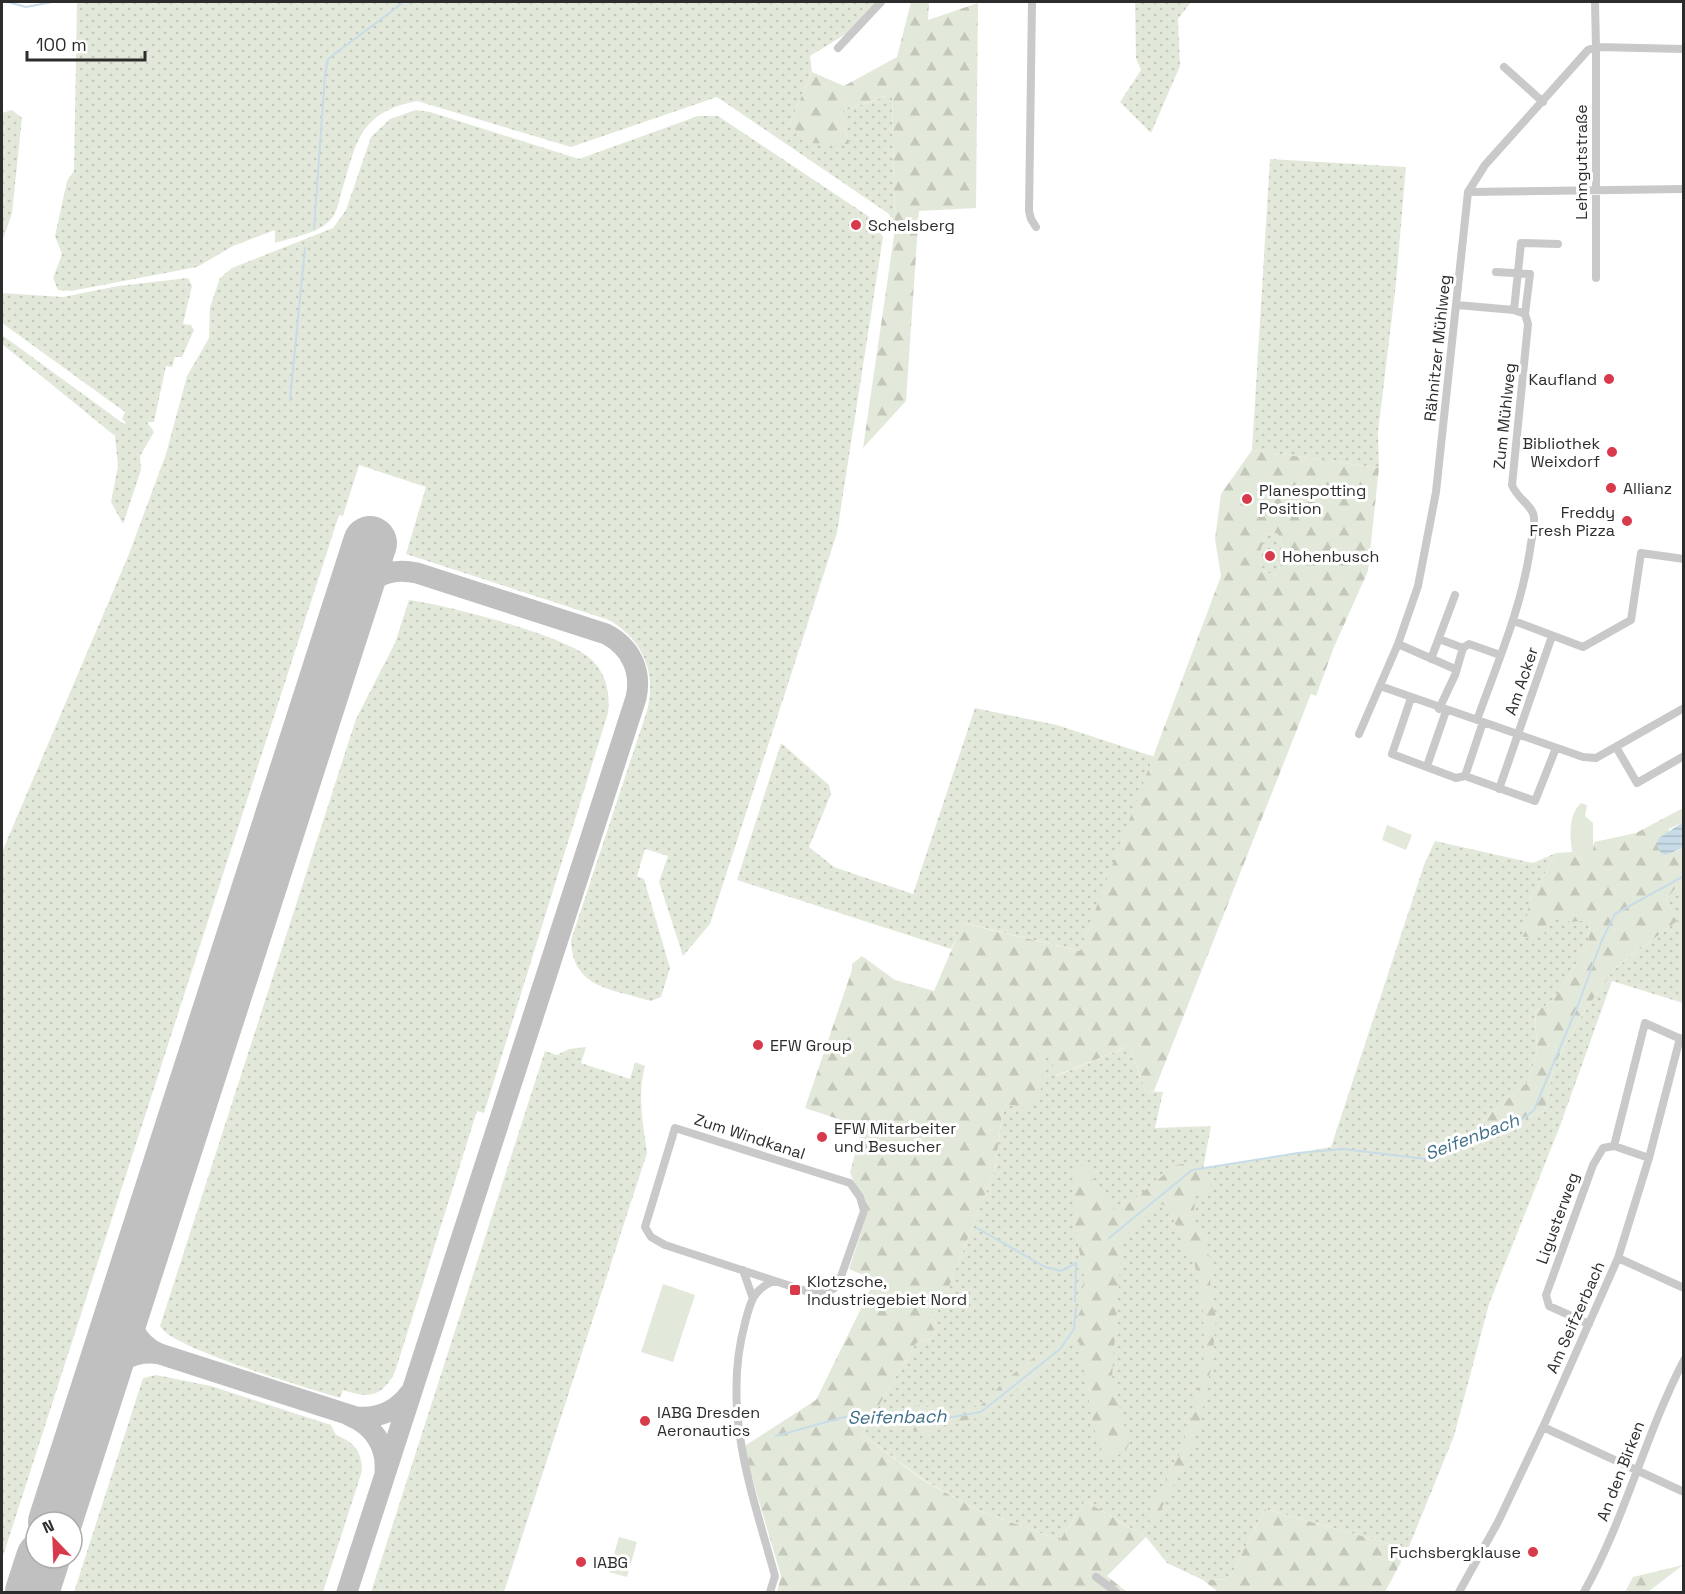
<svg xmlns="http://www.w3.org/2000/svg" width="1685" height="1594" font-family="'Space Grotesk',sans-serif">
  <defs>
    <pattern id="grass-dots" width="8" height="8" patternUnits="userSpaceOnUse" patternTransform="scale(1.5)"><rect width="8" height="8" fill="#e3e9da"/><path d="M2 2h.1M6 6h.1" fill="none" stroke="#c3c8bb" stroke-width="1.8" stroke-linecap="round"/></pattern>
    <pattern id="forest-firs" width="22" height="20" patternUnits="userSpaceOnUse" patternTransform="scale(1.5)"><rect width="22" height="20" fill="#e3e9da"/><path d="M5 1l3.5 6h-7zM16 11l3.5 6h-7z" fill="#c3c8bb"/></pattern>
    <pattern id="water-rules" width="6" height="5" patternUnits="userSpaceOnUse" patternTransform="scale(1.5)"><rect width="6" height="5" fill="#c8dce8"/><path d="M0 2.5h6" fill="none" stroke="#acbdc7"/></pattern>
  </defs>
  <rect width="100%" height="100%" fill="#fff"/>
  <path fill="url(#grass-dots)" d="M77,2h800l-28,30 -39,24 2,16 -22,51 59,21 -8,-32 51,-18 3,135 -6,-15 -172,-117 -146,50 -154,-46c-60,12 -60,42 -76,93 -3,11 -5,22 -14,29 -12,11 -37,15 -52,20v-13l-42,16 -36,21 -126,24 -13,-1 -5,-12 9,-24 -7,-18 12,-55 7,-10z
    M1135,2h56l-13,17 2,47 -29,67 -31,-31 21,-32 -5,-12z
    M12,110l10,8 -10,95 -10,29v-129z
    M416,110l14,2 149,47 119,-43h20l153,102 12,19 -46,296 -127,391 -27,32 -24,-74 9,-26 -23,-7 -8,27 7,3 26,89 -9,29 -10,4c-38,-12 -79,-12 -80,-61l76,-229c10,-38 -4,-71 -38,-91l-203,-66 20,-67 -67,-22 -16,51 -4,-1 -337,1044v-707l127,-298 37,-100 21,-78 22,-38 1,-31 10,-29 12,-10 101,-40 13,-18 25,-73 19,-18z
    M1270,159l136,8 -10,116 -18,149 1,36 -127,-18z
    M188,278l4,8 -9,38 8,1 3,5 -12,27h-7l-3,10 -6,-1 -12,56h-7l7,10 -14,24 1,14 -18,54 -12,-22 7,-36 -3,-30 -113,-92v-9l122,89 2,-1 -4,-4 3,-7 -123,-89v-30l61,4 55,-11z
    M1277,533c9,13 6,27 0,41l-5,1 -9,-5c-5,-14 -4,-23 5,-36z
    M409,600c37,5 161,36 184,61 14,15 17,32 15,52l-124,400 -7,-2 -82,261c-13,25 -26,27 -52,18l-3,8c-31,-10 -168,-49 -180,-72l196,-607 39,-76z
    M975,708l82,17 98,32 -75,194 -116,-28 -13,26 -214,-69 44,-137 48,42 2,9 -22,53 25,20 79,27z
    M1435,841l98,22 23,-10 -26,47c20,16 34,23 60,20l-2,24 -35,57 -18,11 2,38 -8,31 -46,39 5,12 57,-21 9,-46 27,-48 32,-47 64,-49 -11,-22 17,-19v123l-71,-22 -52,145 -71,178 -35,132 -46,113 -143,-40 -36,70 -26,1 -36,-17 -21,-26 -61,-36 -25,39 -85,-31 -51,-29 -62,-46 54,-91 15,-4 4,-7 -4,-9 19,-39 45,-115 8,-61 6,-3 20,3 16,-55h5l6,23 73,-30 17,45 17,1 -8,36 56,-2 -8,43 128,-22 93,-282z
    M586,1047l-5,16 49,16 5,-17 10,4c-8,30 -2,56 2,87l-143,439h-133l174,-541 12,4 12,-6z
    M156,1375l55,11 120,39 5,10c18,7 26,16 26,36l-39,121h-249l69,-214z"/>
  <path fill="url(#forest-firs)" fill-rule="evenodd" d="M911,2h18l-1,18 50,-17 -2,205 -57,3 -13,190 -43,47 32,-219 -3,-135 -51,18 8,32 -43,-1 -16,-20 22,-51 32,14 53,-29z
    M1252,450l127,18 -11,103 -34,76 -18,49 -5,-2 -157,397h-8l-17,-45 -74,30 -5,-22 -5,-1 -5,43 -11,13 -19,-4 -7,3 -8,61 -45,115 -19,39 4,9 -4,7 -15,4 -54,91 61,46 52,29 85,31 25,-39 61,36 -39,39 20,16h-350l4,-16 -38,-129 73,-47 59,-120 -26,-11 19,-58 -18,-38 12,-46 -57,-19 47,-138v-6l10,-8 33,24 39,11 29,-68 117,28 141,-375 -6,-37 6,-45zM1277,533c9,13 6,27 0,41l-5,1 -9,-5c-5,-15 -3,-23 5,-36z
    M1683,808v14l-14,7 5,23 9,-4v32l-17,19 11,22 -64,49 -32,47 -27,48 -9,46 -57,21 -5,-12 46,-39 8,-31 -2,-38 18,-11 35,-57 2,-24 -19,2 -22,-6 -5,19 -21,2 7,-37 26,-47 16,-1 10,8 10,-3 2,-15 42,-9z
    M1190,1163c9,6 19,14 21,25l-6,5 -9,3 -4,27 16,14 -2,13 11,20 -8,6 7,42 -4,45 -11,53 -12,40 -36,68 -7,-7 33,-62 16,-49 9,-50 -1,-48 -9,-48 -9,-11 -16,-41 -7,-4 -30,25 -10,13 -10,134 17,68 -5,9 -13,4 -8,-2 -10,-30 -14,-83h-5l-90,75 -45,8 -11,10 -21,-7 -28,-1 -3,-8 3,-9 20,1 20,-6 29,6 32,-5 27,-27 29,-23 11,-1 20,-19 14,-26 3,-32 -10,-58 -1,-50 9,-5 7,4 4,12 24,32 59,-48z
    M1265,1509l143,40 -23,43h-167l-15,-12 26,-1z
    M1683,1565l-35,27h-23l8,-15z"/>
  <path fill="#e3e9da" d="M1581,803l6,2 -2,11 8,7v34l-11,3 -10,-8c-2,-16 -4,-37 9,-49z
    M1387,825l25,10 -6,15 -24,-10z
    M663,1284l32,11 -22,67 -32,-10z
    M619,1537l18,5 -10,35 -18,-5z"/>
  <path fill="url(#water-rules)" d="M1683,822v26l-18,7 -4,-2 -4,-7 2,-8z"/>
  <g fill="none" stroke-linecap="round" stroke-linejoin="round">
    <path stroke="#c8dce8" stroke-width="2" d="M8,2l18,5 26,-5
      M314,229l11,-154 3,-16 76,-57
      M290,400l15,-152
      M977,1228l68,39 16,4 15,-8 -1,39
      M1109,1238l83,-68 106,-17 45,-4 83,10 90,-35 18,-14 44,-105 24,-65 13,-26 69,-38
      M776,1436l68,-19 32,4 59,-1 46,-8 79,-63 14,-20 2,-21"/>
    <path stroke="#c0c0c0" stroke-width="21" d="M129,1292c-5,25 6,52 31,62l196,63c22,2 41,-6 54,-24
      M98,1387c10,-23 36,-38 62,-33
      M350,1416c23,9 37,30 35,55
      M347,1592l289,-894c6,-27 -5,-51 -30,-64l-189,-61c-31,-7 -52,7 -67,33"/>
    <path stroke="#c0c0c0" stroke-width="54" d="M55,1522l315,-979
      M32,1592l11,-34"/>
    <path stroke="#c9c9c9" stroke-width="8" d="M1032,2l-3,209 2,8 5,8
      M838,48l43,-46
      M1504,67l39,35
      M1468,192l216,-3
      M1496,272l34,2 -5,40
      M1596,278v-231l88,2
      M1457,305l57,5 11,4 3,10 -16,161c5,14 22,21 22,33 1,10 -3,22 -4,32 -9,59 -33,114 -53,170
      M1514,310l7,-67 37,1
      M1514,621l69,26 48,-27 10,-67 43,6
      M1439,639l24,9 6,-4 31,11
      M1398,644l57,25
      M1431,659l24,-64
      M1380,686l203,71 13,1 88,-50
      M1411,698l-19,56 64,24 9,-2 70,25 21,-53
      M1439,709l16,-34 8,-27
      M1359,734l39,-90 20,-58 18,-94 32,-300 17,-27 103,-115 8,-3 -1,-45
      M1616,747l21,36 47,-27
      M1427,766l19,-55
      M1465,776l18,-54
      M1499,789l53,-153
      M675,1128l175,55 10,14 4,14 -26,74 -8,6 -15,3 -150,-49 -14,-8 -6,-10z
      M1614,1146l31,-123 38,17
      M1618,1258l66,30
      M743,1270l9,26
      M1589,1324l-40,-18 -3,-11 47,-130 10,-17 11,-2 35,12
      M1543,1427l141,65
      M1096,1577l20,15
      M770,1592l5,-16c-23,-84 -54,-165 -30,-253 5,-20 8,-34 29,-42
      M1459,1592l39,-70 45,-95 75,-169 31,-100 31,-120
      M1584,1592c41,-73 61,-157 100,-232"/>
  </g>
  <g fill="#d73a4b" stroke="#fff" stroke-width="2">
    <circle cx="856" cy="225" r="6"/>
    <circle cx="1609" cy="379" r="6"/>
    <circle cx="1612" cy="452" r="6"/>
    <circle cx="1611" cy="488" r="6"/>
    <circle cx="1247" cy="499" r="6"/>
    <circle cx="1627" cy="521" r="6"/>
    <circle cx="1270" cy="556" r="6"/>
    <circle cx="758" cy="1045" r="6"/>
    <circle cx="822" cy="1137" r="6"/>
    <rect x="789" y="1284" width="12" height="12" rx="3"/>
    <circle cx="645" cy="1421" r="6"/>
    <circle cx="1533" cy="1552" r="6"/>
    <circle cx="581" cy="1562" r="6"/>
  </g>
  <g text-anchor="middle" stroke-width="6" stroke-linejoin="round" paint-order="stroke">
    <g font-size="16" fill="#2c2c2c" stroke="#fff">
      <text transform="translate(1581 162) rotate(-90)" y="6">Lehngutstraße</text>
      <text transform="translate(1437 348) rotate(-84)" y="6">Rähnitzer Mühlweg</text>
      <text transform="translate(1504 416) rotate(-84)" y="6">Zum Mühlweg</text>
      <text transform="translate(1521 681) rotate(-71)" y="6">Am Acker</text>
      <text transform="translate(750 1136) rotate(18)" y="6">Zum Windkanal</text>
      <text transform="translate(1557 1218) rotate(-70)" y="6">Ligusterweg</text>
      <text transform="translate(1575 1317) rotate(-66)" y="6">Am Seifzerbach</text>
      <text transform="translate(1620 1471) rotate(-69)" y="6">An den Birken</text>
    </g>
    <g font-size="16" fill="#2c2c2c" stroke="#fff" text-anchor="start">
      <text x="868" y="231">Schelsberg</text>
      <text x="1597" y="385" text-anchor="end">Kaufland</text>
      <text x="1600" y="449" text-anchor="end">Bibliothek<tspan x="1600" dy="18">Weixdorf</tspan></text>
      <text x="1623" y="494">Allianz</text>
      <text x="1259" y="496">Planespotting<tspan x="1259" dy="18">Position</tspan></text>
      <text x="1615" y="518" text-anchor="end">Freddy<tspan x="1615" dy="18">Fresh Pizza</tspan></text>
      <text x="1282" y="562">Hohenbusch</text>
      <text x="770" y="1051">EFW Group</text>
      <text x="834" y="1134">EFW Mitarbeiter<tspan x="834" dy="18">und Besucher</tspan></text>
      <text x="807" y="1287">Klotzsche,<tspan x="807" dy="18">Industriegebiet Nord</tspan></text>
      <text x="657" y="1418">IABG Dresden<tspan x="657" dy="18">Aeronautics</tspan></text>
      <text x="1521" y="1558" text-anchor="end">Fuchsbergklause</text>
      <text x="593" y="1568">IABG</text>
    </g>
    <g font-size="18" font-style="italic" fill="#416f87" stroke="#fff">
      <text transform="translate(1472 1137) rotate(-21)" y="6">Seifenbach</text>
      <text transform="translate(897 1417) rotate(-1)" y="6">Seifenbach</text>
    </g>
  </g>
  <rect width="1685" height="1594" fill="none" stroke="#2c2c2c" stroke-width="6"/>
  <g transform="translate(54 1540) rotate(337)"><circle r="28" fill="#ffffff" stroke="#ababab" stroke-width="1.5"/>
  <path d="M0-4.5L10 22L0 15L-10 22Z" fill="#d73a4b"/>
  <text y="-9" font-size="16" font-weight="bold" text-anchor="middle" fill="#2c2c2c">N</text>
  </g>
  <path d="M27 51v9h118v-9" fill="none" stroke="#2c2c2c" stroke-width="3"/>
  <text x="36" y="51" font-size="18" fill="#2c2c2c" stroke="#ffffff" stroke-width="4.5" paint-order="stroke">100 m</text>
</svg>
